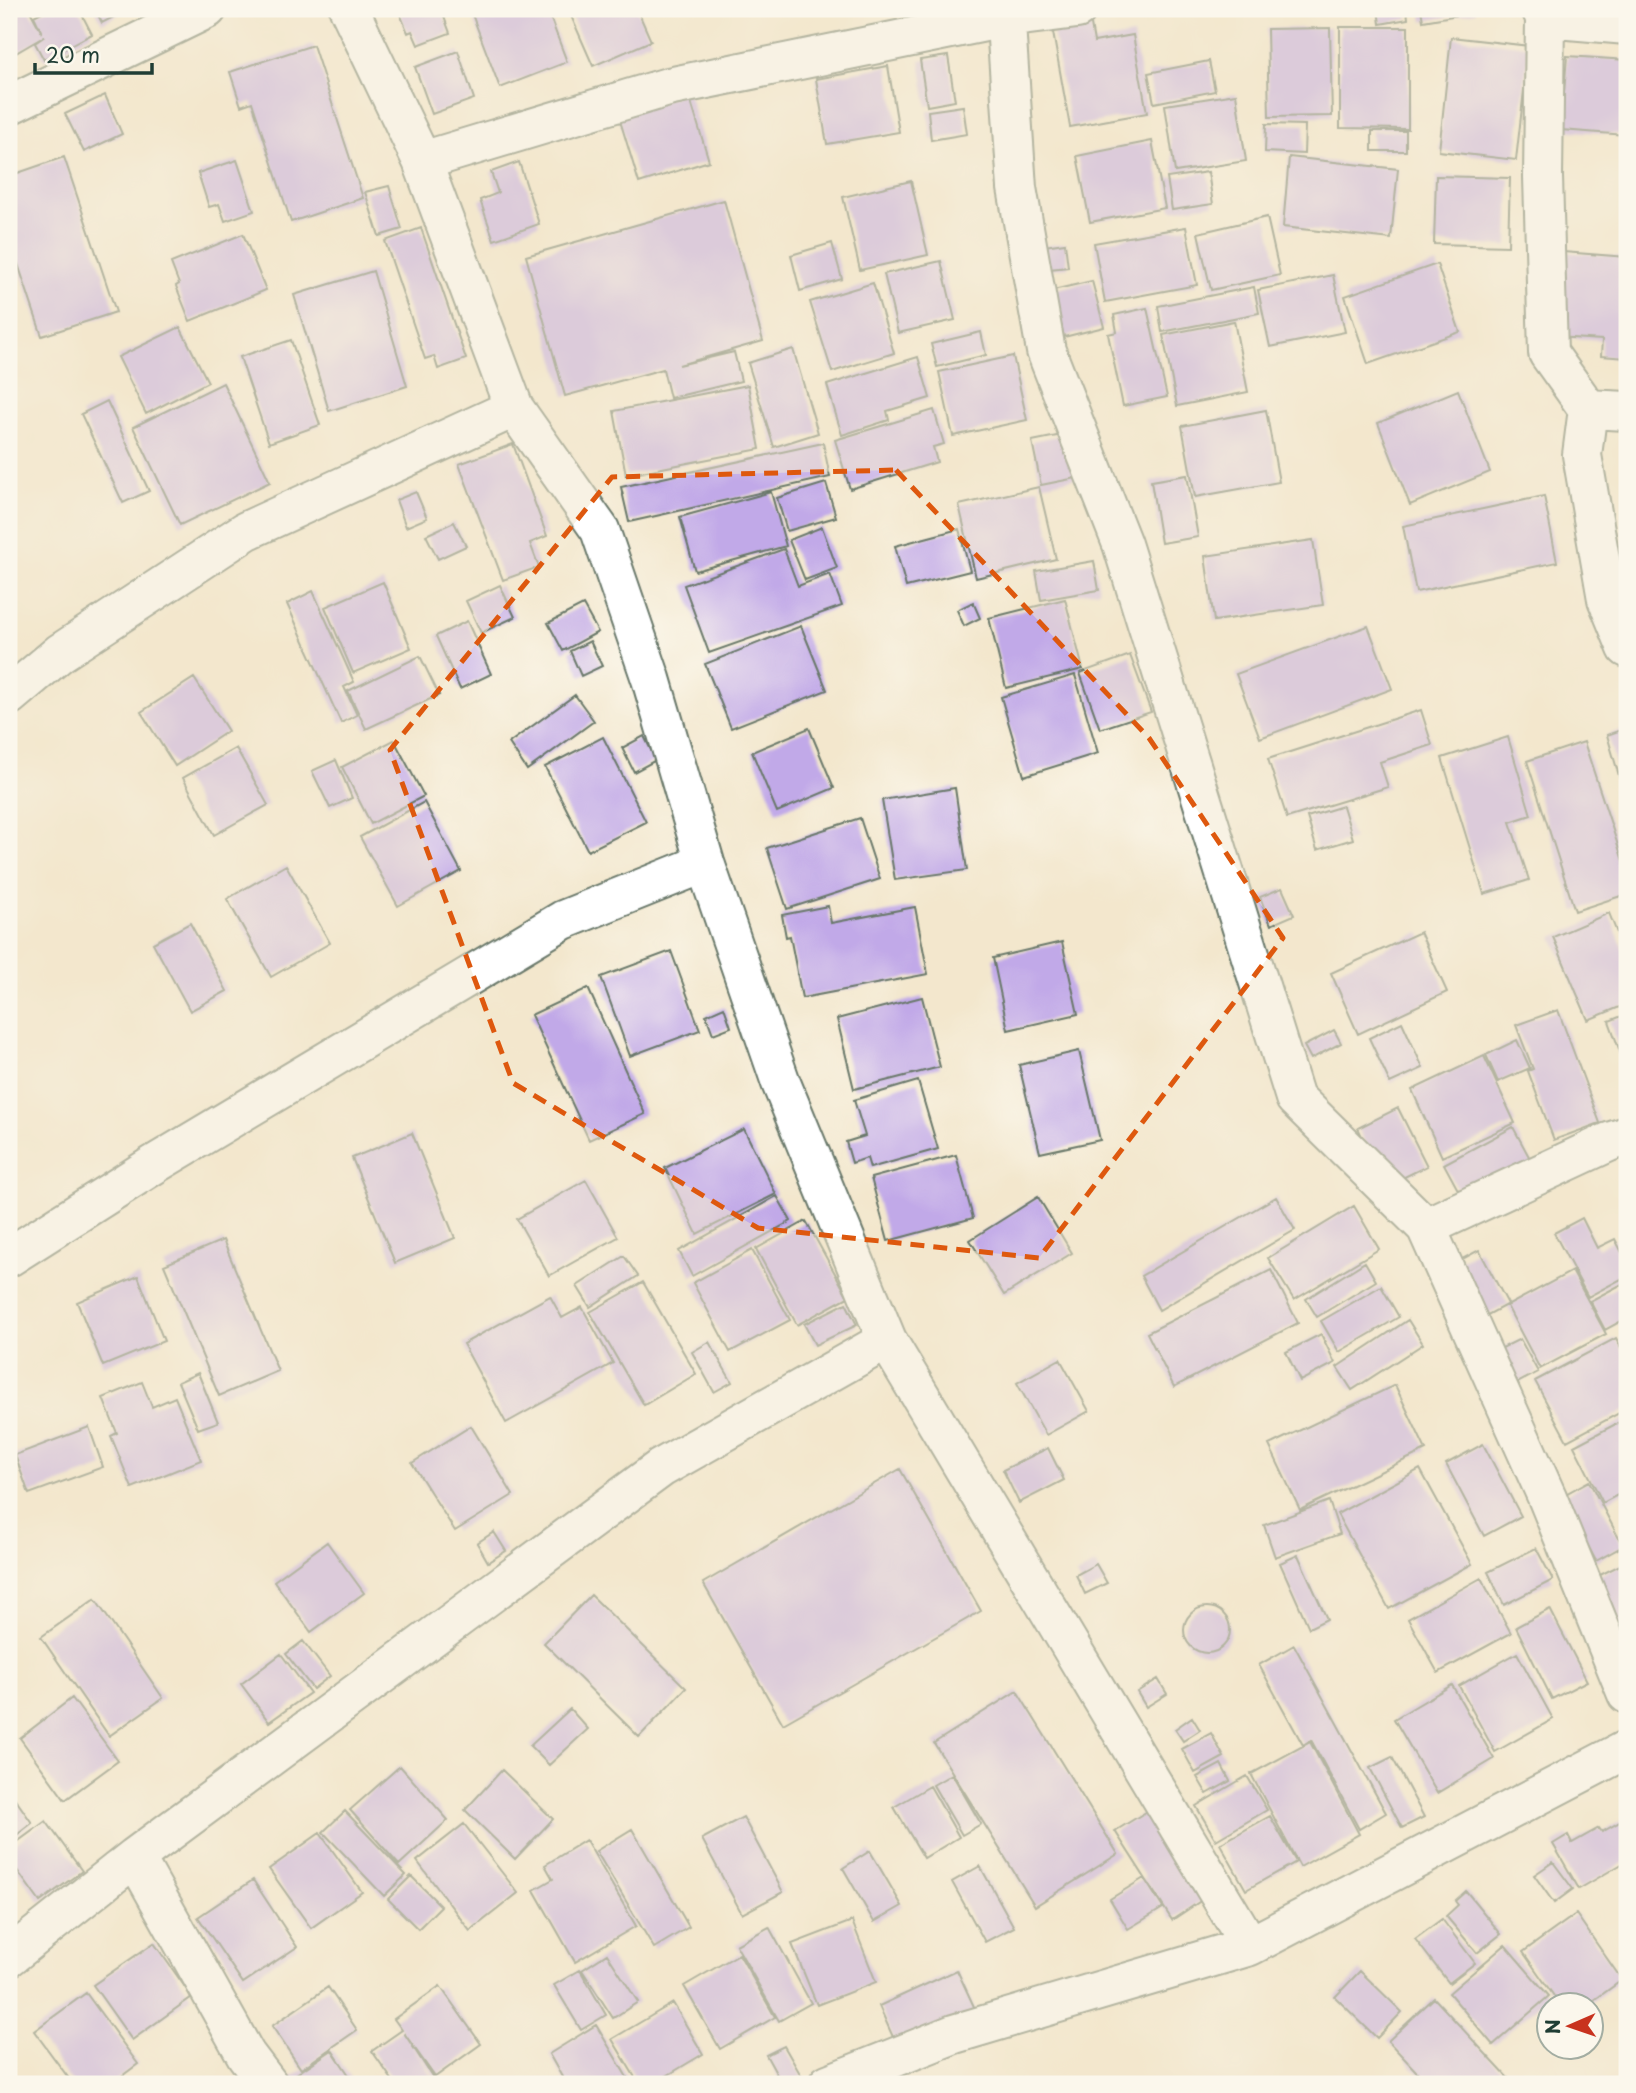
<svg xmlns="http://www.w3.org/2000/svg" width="1636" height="2093" font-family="'Playpen Sans',sans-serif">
  <rect width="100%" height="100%" fill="#fbf7ec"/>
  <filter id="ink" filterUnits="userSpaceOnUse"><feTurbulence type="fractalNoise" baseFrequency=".0143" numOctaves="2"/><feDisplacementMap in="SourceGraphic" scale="14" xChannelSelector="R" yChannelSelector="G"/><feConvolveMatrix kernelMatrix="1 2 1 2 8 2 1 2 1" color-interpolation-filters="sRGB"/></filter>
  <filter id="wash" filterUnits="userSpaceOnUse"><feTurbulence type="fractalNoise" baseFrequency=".00686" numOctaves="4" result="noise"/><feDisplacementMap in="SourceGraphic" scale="28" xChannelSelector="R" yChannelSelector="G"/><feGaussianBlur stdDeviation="1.57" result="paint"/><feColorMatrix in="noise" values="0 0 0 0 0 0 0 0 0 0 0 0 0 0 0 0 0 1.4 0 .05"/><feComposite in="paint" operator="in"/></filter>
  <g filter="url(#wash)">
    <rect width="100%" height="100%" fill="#f3e7cd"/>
    <g id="blocks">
      <path fill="#c1a9e8" d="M9,9h20l13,24 -8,-17 13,-7h32l13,25 -48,26 -9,-17 10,-7 -36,21z
        M95,9h34l-27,14z
        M398,9h43l9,24 -32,12 -6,-14 -4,2z
        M470,9h77l20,53 -67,26z
        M568,9h69l14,32 -58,25z
        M1378,9h29l1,10 -28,5z
        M1421,9h55v3l-53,9z
        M1090,19l4,23 39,-7 14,78 -77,14 -18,-100z
        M1340,27h68v102l-68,-1z
        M1330,28l2,88 -63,1 -2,-88z
        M1451,37l78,9 -13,114 -77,-9z
        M313,45l50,153 -72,24 -39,-120 -11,4 -11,-34z
        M458,51l16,48 -42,15 -17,-47z
        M948,56l7,45 -28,5 -7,-46z
        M1567,56l60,4 -1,75 -65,-5z
        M1209,61l6,30 -61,12 -6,-30z
        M888,66l11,66 -72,12 -11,-65z
        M688,92l21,69 -70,22 -21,-69z
        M1236,94l10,67 -71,11 -10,-67z
        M105,95l17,39 -38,18 -19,-38z
        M963,106l4,28 -36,6 -3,-29z
        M1266,124l39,1 -1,29 -39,-2z
        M1372,131h34v20h-34z
        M1152,141l13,67 -75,14 -13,-66z
        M64,157l52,155 -74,24 -33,-99v-61z
        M1289,157l109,12 -7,70 -108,-12z
        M237,160l17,51 -29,10 -6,-17 -10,3 -11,-34z
        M519,162l20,62 -45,16 -14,-40 18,-7 -7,-21z
        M1208,172l5,32 -41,6 -5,-32z
        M1436,176l74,2 -2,68 -74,-2z
        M911,181l17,74 -68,15 -17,-73z
        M389,186l13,43 -23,7 -14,-44z
        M724,200l39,141 -84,24 55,-13 7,29 -71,17 -7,-29 -98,27 -39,-140z
        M1267,217l13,58 -69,15 -13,-57z
        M1186,227l11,58 -92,17 -11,-59z
        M421,228l45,131 -28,10 -4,-13 -9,3 -40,-118z
        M243,234l23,56 -76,31 -14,-35 3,-2 -8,-21z
        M832,243l10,36 -42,12 -9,-36z
        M1065,243l3,24 -28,3 -3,-23z
        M1563,252l64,5v101l-26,-2 1,-16 -46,-3z
        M941,261l14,59 -57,13 -14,-59z
        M1437,264l23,68 -92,32 -23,-68z
        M373,271l34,115 -78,25 -35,-116z
        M1333,275l12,57 -75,15 -12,-57z
        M1092,281l12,46 -40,10 -11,-47z
        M873,283l21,70 -62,19 -22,-70z
        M1254,287l5,26 -97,19 -4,-26z
        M1147,308l20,89 -44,9 -15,-72 9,-2 -3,-17z
        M1234,321l14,71 -71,14 -14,-71z
        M180,327l28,55 -62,32 -28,-57z
        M981,332l5,23 -49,12 -6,-23z
        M291,340l29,85 -51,18 -29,-86z
        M793,349l25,84 -44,14 -26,-84z
        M1013,356l14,64 -74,16 -14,-64z
        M918,357l12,41 -43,13 2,9 -47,15 -15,-50z
        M223,383l47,99 -90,43 -47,-98z
        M748,385l12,64 -134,26 -12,-64z
        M1458,390l32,82 -80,33 -32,-82z
        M107,401l42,90 -26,12 -42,-89z
        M934,410l10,34 -11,3 4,15 -87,27 -15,-49z
        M1266,410l13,72 -84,15 -13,-71z
        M1067,434l9,44 -35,7 -9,-44z
        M823,443l7,34 -201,45 -8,-35z
        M513,444l34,92 -17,7 9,24 -36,13 -44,-116z
        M1187,475l11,62 -37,6 -10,-62z
        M826,483l10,34 -49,14 -10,-33z
        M1039,487l17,72 -80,19 -17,-73z
        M416,492l11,26 -21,9 -10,-27z
        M771,492l15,54 -91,25 -15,-54z
        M1544,496l13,66 -141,30 -13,-66z
        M454,522l12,24 -28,13 -12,-24z
        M822,527l15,41 -32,12 -16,-40z
        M959,529l11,42 -64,16 -11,-41z
        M1313,540l10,65 -109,16 -9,-65z
        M784,549l14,37 32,-12 12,32 -133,47 -25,-68z
        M1094,561l5,29 -58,10 -5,-29z
        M383,582l28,66 -58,25 -28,-66z
        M500,585l15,32 -34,16 -15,-32z
        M313,591l41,91 -10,5 13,28 -16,8 -54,-119z
        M1065,599l18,70 -77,19 -17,-70z
        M973,602l7,16 -16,8 -7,-16z
        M583,605l15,27 -35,19 -15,-28z
        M467,621l24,53 -31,15 -24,-53z
        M801,626l26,64 -96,38 -26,-64z
        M1368,626l24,63 -132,49 -24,-64z
        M590,641l12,25 -21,10 -11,-25z
        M1130,655l21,57 -51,17 -20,-56z
        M420,656l19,39 -73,34 -18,-38z
        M1075,675l23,78 -74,23 -23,-79z
        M194,678l34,53 -53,35 -34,-54z
        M575,695l19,26 -67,49 -18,-27z
        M1421,710l11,35 -52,17 8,25 -101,31 -19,-59z
        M809,728l25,60 -57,24 -25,-60z
        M1627,728v75l-20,-68z
        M644,736l12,24 -22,12 -12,-24z
        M603,737l43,85 -58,29 -43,-84z
        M1508,737l23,78 -21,7 19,58 -45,14 -42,-136z
        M394,740l30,56 -53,28 -29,-57z
        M1584,742l43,131v21l-52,17 -48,-150z
        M236,748l32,57 -54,30 -31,-57z
        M336,760l16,38 -22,10 -18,-37z
        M955,788l12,82 -72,10 -13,-80z
        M424,802l37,69 -63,35 -38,-69z
        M1343,806l10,33 -36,11 -10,-33z
        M860,818l20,61 -93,30 -20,-61z
        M286,865l44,78 -59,34 -44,-78z
        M1282,888l12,27 -23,10 -11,-28z
        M828,906l3,17 84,-16 13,67 -126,24 -12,-62 -4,1 -4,-22z
        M1609,913l18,45v46l-39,16 -35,-83z
        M190,923l37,68 -37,20 -37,-68z
        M1420,932l27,60 -89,42 -27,-61z
        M1062,942l16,72 -70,16 -15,-72z
        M671,951l29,79 -70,26 -29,-79z
        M588,988l57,126 -56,26 -58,-125z
        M922,997l18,70 -86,22 -17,-70z
        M724,1007l7,20 -18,7 -7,-19z
        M1558,1010l42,113 -46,17 -26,-69 5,-2 -17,-44z
        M1627,1014v57l-18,-50z
        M1402,1022l21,46 -33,15 -21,-45z
        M1334,1030l7,13 -30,16 -7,-13z
        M1517,1040l13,28 -32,14 -12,-27z
        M1079,1051l21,89 -60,13 -21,-88z
        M1484,1056l31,67 -73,34 -30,-67z
        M918,1081l20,68 -68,19 -3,-10 -15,5 -6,-21 19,-6 -11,-36z
        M1398,1108l29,58 -41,20 -28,-58z
        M1513,1127l20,37 -69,37 -20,-37z
        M744,1129l32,65 -79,40 -32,-66z
        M412,1133l43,105 -60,25 -43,-105z
        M956,1155l17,63 -85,23 -17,-63z
        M586,1180l32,57 -69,39 -32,-57z
        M777,1196l14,25 -99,55 -13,-25z
        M1038,1197l34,56 -68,42 -34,-55z
        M1276,1197l19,33 -136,80 -18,-34z
        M1354,1206l25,43 -85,51 -26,-42z
        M1582,1218l15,30 18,-9 12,23v14l-39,21 -34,-64z
        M806,1221l42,76 -51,28 -41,-76z
        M223,1240l55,131 -59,25 -55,-131z
        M752,1250l38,70 -60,32 -37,-69z
        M1479,1250l29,54 -28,15 -29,-54z
        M624,1256l14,20 -48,31 -13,-21z
        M1365,1262l11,19 -59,36 -11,-18z
        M1271,1270l27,53 -124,64 -27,-54z
        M1572,1271l34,63 -66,35 -33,-63z
        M138,1276l26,65 -61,25 -26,-64z
        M643,1282l53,92 -52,31 -54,-93z
        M1626,1282l1,36 -22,12 -15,-29z
        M1381,1286l18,31 -60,35 -18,-31z
        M550,1296l12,22 20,-11 31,56 -107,60 -43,-79z
        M846,1303l11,22 -42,20 -11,-21z
        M1408,1320l15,24 -71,46 -15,-23z
        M1321,1334l14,29 -35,18 -14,-29z
        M1616,1338l11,21v50l-60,32 -32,-60z
        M1520,1339l18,33 -28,15 -18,-34z
        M709,1342l23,40 -18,10 -22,-40z
        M1060,1359l29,52 -43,24 -29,-52z
        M198,1373l20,49 -20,7 -20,-47z
        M142,1382l10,25 23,-10 26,63 -69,28 -21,-52 6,-3 -14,-35z
        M1395,1385l31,65 -126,60 -31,-65z
        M1627,1418v72l-24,13 -29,-57z
        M471,1426l42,69 -58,36 -43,-68z
        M89,1427l14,40 -74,27 -14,-39z
        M1483,1444l38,72 -37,20 -38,-72z
        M1048,1448l16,32 -45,23 -16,-33z
        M900,1469l81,142 -198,113 -80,-141z
        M1420,1469l52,95 -83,45 -52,-95z
        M1589,1481l34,65 -27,15 -34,-65z
        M1329,1501l11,33 -65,23 -11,-32z
        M494,1532l12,19 -18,11 -11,-19z
        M327,1542l37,51 -53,39 -37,-51z
        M1536,1548l17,32 -49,25 -16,-33z
        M1298,1555l29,64 -18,9 -29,-65z
        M1096,1564l11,19 -22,11 -9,-19z
        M1620,1565l7,16v69l-33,-72z
        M1481,1578l30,55 -73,40 -30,-54z
        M591,1595l95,93 -47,49 -95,-94z
        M95,1599l68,99 -54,38 -68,-99z
        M1184 1630a23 23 0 1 1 46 0a23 23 0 1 1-46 0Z
        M1550,1609l37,72 -35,18 -36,-72z
        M303,1641l27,35 -17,13 -27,-35z
        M1294,1645l92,168 -27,16 -48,-89 -8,5 -44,-80z
        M1517,1653l36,66 -58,33 -36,-66z
        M281,1654l29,39 -41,29 -28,-38z
        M1158,1679l9,15 -21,13 -9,-15z
        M1452,1685l42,74 -57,34 -43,-74z
        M1017,1691l101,163 -83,52 -101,-163z
        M72,1698l46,63 -53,39 -45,-62z
        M570,1709l18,20 -39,36 -19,-19z
        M1192,1717l8,13 -17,11 -8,-12z
        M1211,1733l13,24 -29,16 -13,-24z
        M1310,1742l49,92 -59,33 -49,-93z
        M1392,1757l32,60 -22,11 -32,-60z
        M1221,1764l9,17 -23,13 -10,-17z
        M400,1766l48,54 -49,45 -49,-55z
        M502,1770l51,49 -38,40 -50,-49z
        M952,1774l29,50 -19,11 -29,-50z
        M1247,1776l20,34 -51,30 -20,-34z
        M930,1786l29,51 -35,21 -30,-51z
        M9,1790l23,33 -23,18z
        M1149,1810l56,88 -33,22 -57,-89z
        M345,1811l61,64 -22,21 -61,-64z
        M1270,1816l26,46 -50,28 -26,-46z
        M743,1817l40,75 -41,22 -40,-75z
        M1625,1819l2,5v37l-48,28 -26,-45 15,-9 4,8 27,-15 3,4z
        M46,1821l36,50 -42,31 -31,-43v-11z
        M464,1824l54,69 -48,38 -53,-70z
        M632,1829l57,98 -35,21 -58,-97z
        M320,1833l42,59 -51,36 -42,-59z
        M586,1840l50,86 -61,36 -41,-72 19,-11 -8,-14z
        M870,1851l32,55 -28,16 -31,-54z
        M1553,1862l20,27 -19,14 -20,-28z
        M980,1866l34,61 -29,15 -33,-60z
        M411,1876l30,30 -23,23 -30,-30z
        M1144,1878l19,30 -35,21 -18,-30z
        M253,1880l44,67 -54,36 -45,-66z
        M1466,1891l35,43 -24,19 -31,-37 12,-11 -3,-4z
        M1576,1914l46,66 -36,26h-25l-38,-54z
        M1442,1919l33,44 -26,20 -34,-44z
        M852,1921l24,61 -59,23 -25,-61z
        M769,1927l42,76 -32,18 -43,-76z
        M154,1943l38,54 -60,43 -39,-55z
        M1505,1945l44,51 -56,49 -44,-52z
        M607,1954l31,48 -25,16 -31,-48z
        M739,1954l36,63 -55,32 -36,-63z
        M580,1970l26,45 -25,15 -27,-45z
        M957,1970l19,41 -79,35 -18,-40z
        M1360,1971l42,41 -25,26 -42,-41z
        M440,1986l41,58 -46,33 -31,-44 33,51h-42l-23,-33 30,-21 -8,-11z
        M328,1987l29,43 -56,39 -29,-43z
        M86,1993l52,71 -27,20h-38l-39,-53z
        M1434,1998l74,80 -7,6h-73l-40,-43z
        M673,2003l30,51 -50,30h-14l-27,-45z
        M596,2025l35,59h-65l-17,-30z
        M784,2046l18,31 -14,7h-6l-16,-29z
        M332,2050l19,28 -9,6h-49l-4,-5z"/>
    </g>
  </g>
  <g filter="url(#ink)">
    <use href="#blocks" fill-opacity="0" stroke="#69786a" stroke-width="2"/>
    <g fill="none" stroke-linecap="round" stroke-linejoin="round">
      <defs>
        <path id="minor" d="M349,9l73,152 92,247 86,122 51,149 54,184 76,220 106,257 363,606
          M1005,9l12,179 29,163 76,193 173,554 131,129 121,270 80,197
          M1541,9l4,9 -2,159 5,176 40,56 -6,46 25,144 20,49
          M1545,18l82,7
          M9,105l198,-96
          M422,161l246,-74 337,-69 72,-9
          M1588,409l39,2
          M9,696l51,-43 186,-122 268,-123
          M1426,1227l183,-85 18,-6
          M9,1257l146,-93 408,-244 142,-57
          M135,1857l111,198 22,29
          M9,1957l126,-100 526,-389 226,-128
          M828,2084l126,-50 296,-88 377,-197"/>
      </defs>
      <use href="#minor" stroke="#69786a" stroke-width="42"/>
      <use href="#minor" stroke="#fff" stroke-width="38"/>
    </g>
  </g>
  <path d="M0 0H1636V2093H0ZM896,470l253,268 134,200 -244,320 -281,-30 -245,-145 -123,-333 222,-273z" fill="#f3e7cd" fill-opacity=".55" fill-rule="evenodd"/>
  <path fill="none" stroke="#de580e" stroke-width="5" stroke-dasharray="14 9" stroke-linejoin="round" d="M896,470l253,268 134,200 -244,320 -281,-30 -245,-145 -123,-333 222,-273z"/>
  <rect width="1636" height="2093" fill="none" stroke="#fbf7ec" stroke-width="35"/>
  <g transform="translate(1570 2026) rotate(268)"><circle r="33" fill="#fbf7ec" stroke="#a3ada2" stroke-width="2"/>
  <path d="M0-5L12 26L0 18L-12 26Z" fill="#c8321e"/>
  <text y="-10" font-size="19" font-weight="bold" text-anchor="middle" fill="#1f3d34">N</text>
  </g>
  <path d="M35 63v10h117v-10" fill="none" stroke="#1f3d34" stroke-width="3.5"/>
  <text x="46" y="63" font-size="21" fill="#1f3d34" stroke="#fbf7ec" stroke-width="5" paint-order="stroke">20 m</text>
</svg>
